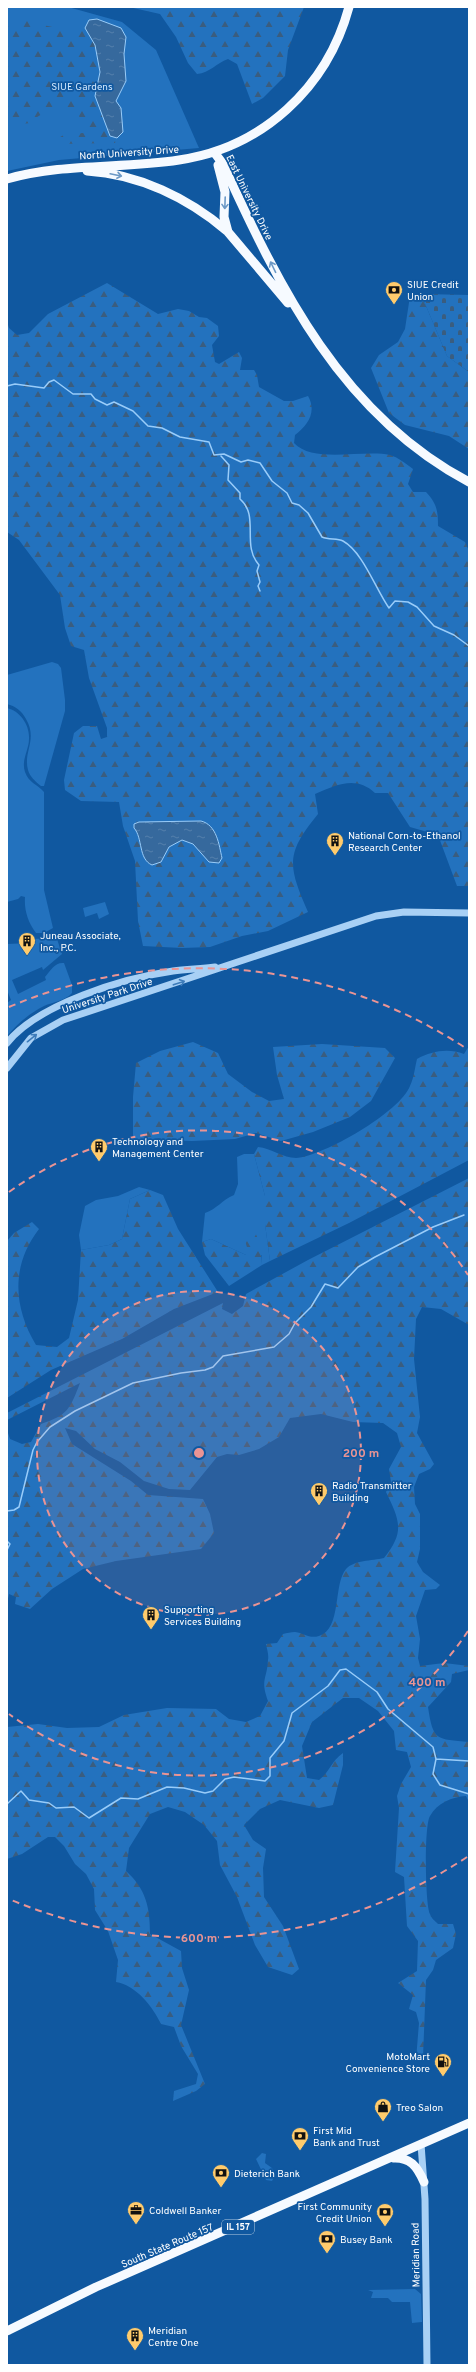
<svg xmlns="http://www.w3.org/2000/svg" width="476" height="2372" font-family="Overpass,sans-serif">
  <defs>
    <pattern id="forest-firs" width="22" height="20" patternUnits="userSpaceOnUse"><rect width="22" height="20" fill="#2372be"/><path d="M5 1l3.5 6h-7zM16 11l3.5 6h-7z" fill="#3a5d7f"/></pattern>
    <pattern id="cemetery-stones" width="16" height="16" patternUnits="userSpaceOnUse"><rect width="16" height="16" fill="#2372be"/><path d="M2 7V4a2 2 0 0 1 4 0v3zM10 15v-3a2 2 0 0 1 4 0v3z" fill="#3a5d7f"/></pattern>
    <pattern id="water-ripples" width="26" height="14" patternUnits="userSpaceOnUse"><rect width="26" height="14" fill="#36699d"/><path d="M2 4q2-2 4 0t4 0M15 11q2-2 4 0t4 0" fill="none" stroke="#5480ac"/></pattern>
  </defs>
  <rect width="100%" height="100%" fill="#1058a0"/>
  <path fill="#2372be" d="M7,7h61l54,15 34,28 43,98 -140,12 -52,11z
    M52,662l6,2 3,4 4,32v11l-21,75h-3c-6,-5 -11,-9 -13,-16 -5,-19 10,-30 -2,-51 -4,-8 -11,-13 -19,-15v-29z
    M7,708c13,3 23,17 22,31 0,11 -8,21 -4,33 4,11 12,12 19,20v98l9,38 -9,5h-8c-8,-11 -12,-23 -11,-36l-4,-1 -3,3 -11,3z
    M105,902l4,12 -10,5 -2,-6 -12,4 -2,-9z
    M52,938l5,1 5,15 -19,16 -1,-3 -30,13 6,14 28,-14 -1,-3c6,-7 10,-15 19,-14l8,22v8c-7,8 -19,9 -28,13 -14,7 -27,18 -37,30v-33l4,-3 -4,-10v-46l24,-1 2,-4z
    M244,1154h10l11,42v28l5,37 -8,4v-10h-16l-35,-16 -9,3 3,-29c12,-4 17,-13 29,-18l4,-11 -1,-27z
    M139,1187l11,3 -20,9 -8,40 -13,6 -28,5 -2,-15 6,-29 11,-6 22,-4z
    M262,2153l4,1 -1,9 7,5 3,7 -3,6 -6,-1 -10,-21z
    M415,2289l6,5 1,28 -10,1 -2,-21h-18l-4,-4h-17l2,-6 -5,-2z"/>
  <path fill="url(#forest-firs)" d="M129,7h175l-16,43 -3,26 -22,22 -11,6 -15,-40 -9,-5c-12,4 -18,14 -31,15l-9,-11 -12,-26 -16,-23z
    M7,18c27,0 48,16 78,10l10,17 5,27 -5,24 15,39 7,3 -2,5 -58,1v-5l8,-5 18,-1 2,-5 -9,-18c-18,-2 -33,0 -46,13l-23,3z
    M107,283l51,31 20,-5 11,2 10,6 8,1 11,8 1,10 -7,9 3,17 4,2 20,-12 3,6 -2,12h14l3,5 2,12 25,14h9l15,-5c9,16 0,29 -13,39l-1,8c19,21 70,6 96,12 9,3 15,8 23,14l-5,15 5,8h13c11,12 12,19 12,34l27,16 4,9v335h-12l-19,-51 -28,-8 -22,-34h-13c-19,-18 -39,-8 -60,1l3,20c-33,40 -30,52 -10,98l-40,19 -26,5 -32,11 -28,1 -39,-2 -5,-25 -3,-60 -12,-35 -4,-24 -38,-1 -16,-11 -1,-10 10,-47 9,-7h14l4,13 6,-2v-9l-18,-50 -5,-28 -13,-4 -6,-18 -5,-33 -41,-55 -12,-8v-210l2,6 8,7 12,-2 19,-19z
    M421,294l26,62 22,16v77l-20,-13 -44,-11 -16,-12 -18,-45 8,-13 19,-13 7,-13 5,-33z
    M193,1042l25,11 10,21 24,18 17,9 15,-2 -7,-24 -4,-28 49,-3 63,4 10,10 -24,43 -21,16 -37,15 -32,9 -25,-8 -21,6 -43,2 -59,-2v-42l3,-34 24,-12z
    M469,1046v114l-120,63 -79,38 -5,-37v-28l-11,-42 4,-7c13,1 25,11 38,11 28,-2 104,-46 114,-72 4,-8 5,-19 7,-27 15,-8 31,-11 47,-5z
    M469,1178v147l-28,-16 -19,-2 -6,12 -2,40 6,58 -3,16 17,31 -4,5 -11,5 -5,13 1,17 5,10v35l-3,13 6,10 17,13 -4,4 -11,1 -9,26 4,23 -2,19 2,8 24,-3 25,3v4l-17,4 -1,8 -23,25c5,34 8,32 41,35v60l-3,-6c-14,1 -29,7 -36,20 -6,9 -5,88 0,98 1,4 5,7 8,10h15l3,10 -3,14 -17,12 -3,10 -7,10 -3,77 -7,3 3,-37 -3,-11 -7,-3 4,-14 -15,-12 19,-12 1,-30 -11,-15 -3,-49 -9,-5 4,-64 -2,-12 4,-12 10,-17 -4,-15 -11,-2 -2,-19 -16,-20 -19,-13h-16l-31,24 -10,24 5,32 12,2c11,-8 12,-19 24,-27v12l-10,40 -14,3 -39,-8 -20,9 -16,16 9,15 13,9 -3,19 1,29 19,29 16,43 -7,6 -24,-8 -13,-22 -18,-48 -17,-32 -3,-24 -13,-16 -19,-13 -17,-5 -18,7 -21,34 -3,23c20,18 24,36 24,63l31,17 1,17 7,22 -8,35 24,59 -9,7 -23,10 1,-10 22,-7 2,-10 -17,-28 -7,-19 -13,-3c-8,-17 -25,-39 -45,-42l2,-22 -10,-29 -13,-21 -1,-21 -8,-15 -11,-10 -11,-18 -9,-9h-7l-26,17 -15,5v-132l31,-3 29,4 32,-1 25,-12 43,-7 49,1 13,10 17,3 14,-6 8,-15c-8,-22 -1,-21 0,-41 1,-5 -1,-11 -2,-16l11,-1 6,-9c4,-1 8,-2 12,-2 9,1 14,7 24,4 23,-7 14,-52 27,-67 8,-9 26,-8 38,-11 21,-26 16,-37 2,-66l5,-10 -2,-13 12,-22 -4,-14 -14,-10 -30,-1 -32,-8 -31,4 -11,19 -20,12 -20,6 -12,-1 -10,3 -27,33 -21,-1 -25,-8 -24,-19 -25,-13 -19,-18 -11,-3 7,16 59,37 17,14 55,4 7,15 4,19 -13,16 -85,12 -33,8 -31,20 -22,20 -15,-5 1,-7 -7,-3 -2,9v-173l3,9 12,5 9,-2 10,-18c27,-9 29,-15 39,-41l-73,37v-7l216,-110 -1,6 10,5 11,-8 3,-12 62,-34z
    M150,1190l13,5 15,34 40,63 -44,17 -52,30 -71,31 -44,28v-157l7,-8 18,-11 7,7c-28,36 -26,78 -3,116l21,2 12,-9 9,-38 3,-50 28,-5 13,-6 8,-40z
    M255,1232l6,14 1,19 -33,21 -24,-31 -3,-13 9,-3 35,16 3,-1 -6,-20z"/>
  <path fill="url(#cemetery-stones)" d="M421,294l48,1v77l-22,-16z"/>
  <path fill="url(#water-ripples)" stroke="#99ccf9" d="M97,19l24,9 5,9 -2,17 2,27 -10,20 5,7 2,24 -6,6 -7,-2 -15,-40 5,-24 -5,-27 -10,-17 4,-8z
    M201,821c16,4 18,24 21,37l-3,5 -10,-1 -16,-18 -11,-4 -13,7 -8,15 -9,3c-14,-6 -9,-27 -18,-37v-4l5,-2z"/>
  <g fill="none" stroke-linecap="round" stroke-linejoin="round">
    <path stroke="#99ccf9" stroke-width="1.5" d="M7,386l8,-2 29,4 5,-6 5,-2 19,14h18l4,5 12,6 7,-3 19,9 15,15 14,2 18,9 29,5 5,13 10,-1 17,8 7,-2 12,3 12,18 15,12 5,10 7,2 9,8 14,24c7,3 15,1 21,4 20,11 33,49 46,67l6,-7 13,1 9,5 17,19 20,9 15,11
      M221,456l8,9 -1,15 12,13v6c20,17 1,46 19,66l-2,6 3,11 -2,4 2,5
      M7,1511l7,-1 5,-3 14,-57 4,-8 13,-15 25,-16 58,-28 48,-10 24,-3 8,-3 10,-11 51,-9 15,-13 6,-11 16,-16 14,-23 13,4 20,-21 17,-10 58,-30 31,-12
      M7,1541l3,3 -3,6
      M436,1759l33,2
      M7,1804l14,-13 8,9 20,3 7,5 18,-1 15,11 32,-20 17,1 29,-12 17,1 21,5 8,-2 12,-12 9,-2 31,4 5,-5v-18l14,-17 8,-28 36,-27 12,-16 6,-1 31,23 11,17 45,38 3,12 -3,15 7,11 29,9"/>
    <path stroke="#a8d0f5" stroke-width="7" d="M7,1043c31,-39 117,-65 166,-72 14,-2 28,-2 42,-4
      M7,1068l24,-30 32,-18 313,-104 28,-4 65,1
      M421,2144l4,55 2,166"/>
    <path stroke="#f6faff" stroke-width="9" d="M214,152l9,12c57,125 119,251 246,318
      M218,165l7,27 -1,25 4,15 60,71
      M87,171c52,3 101,27 140,60
      M7,179c56,-16 114,-10 172,-19 83,-12 148,-72 170,-153
      M393,2158c17,-1 24,8 31,24
      M7,2331l89,-44 373,-164"/>
  </g>
  <defs><path id="oneway-shaft" d="M-6 0H5M1.5-3L5.5 0L1.5 3" fill="none" stroke-width="1.6" stroke-linecap="round" stroke-linejoin="round"/></defs>
  <g stroke="#6c99c6">
    <use href="#oneway-shaft" transform="translate(116 175) rotate(12)"/>
    <use href="#oneway-shaft" transform="translate(225 203) rotate(92)"/>
    <use href="#oneway-shaft" transform="translate(273 267) rotate(-116)"/>
  </g>
  <g stroke="#3e7cba">
    <use href="#oneway-shaft" transform="translate(179 983) rotate(-18)"/>
    <use href="#oneway-shaft" transform="translate(32 1038) rotate(-39)"/>
  </g>
  <circle cx="199" cy="1453" r="162" fill="#ea9494" fill-opacity=".12"/>
  <g fill="none" stroke="#ea9494" stroke-width="2" stroke-dasharray="7 5">
    <circle cx="199" cy="1453" r="162"/>
    <path d="M468 1631A323 323 0 0 1 9 1714M9 1192A323 323 0 0 1 468 1275"/>
    <path d="M467 1857A485 485 0 0 1 9 1899M9 1007A485 485 0 0 1 467 1049"/>
  </g>
  <defs>
    <symbol id="bank-pin" viewBox="-11 -11 22 30"><path d="M0 17L-7.5 6A9.5 9.5 0 1 1 7.5 6Z" fill="#ffcb6c" stroke="#1058a0"/><path d="M-6-4H6V4H-6ZM0-2.3a2.3 2.3 0 1 0 0 4.6a2.3 2.3 0 1 0 0-4.6Z" fill="#111"/></symbol>
    <symbol id="building-pin" viewBox="-11 -11 22 30"><path d="M0 17L-7.5 6A9.5 9.5 0 1 1 7.5 6Z" fill="#ffcb6c" stroke="#1058a0"/><path d="M-4-6H4V6H1V3H-1V6H-4ZM-2.5-4.3h1.7v1.8h-1.7ZM.8-4.3h1.7v1.8H.8ZM-2.5-1h1.7V.8h-1.7ZM.8-1h1.7V.8H.8Z" fill="#111"/></symbol>
    <symbol id="fuel-pin" viewBox="-11 -11 22 30"><path d="M0 17L-7.5 6A9.5 9.5 0 1 1 7.5 6Z" fill="#ffcb6c" stroke="#1058a0"/><path d="M-5.5-6h7V0h2V4h1.3V-2.5L3-4.5l.8-.8L6-3V5H2.5V1h-1V6h-7ZM-4.2-4.7v3.2H.2V-4.7Z" fill="#111"/></symbol>
    <symbol id="shop-pin" viewBox="-11 -11 22 30"><path d="M0 17L-7.5 6A9.5 9.5 0 1 1 7.5 6Z" fill="#ffcb6c" stroke="#1058a0"/><path d="M-5-2.5h2.3a2.7 3.5 0 0 1 5.4 0H5L5.5 6h-11ZM-1.5-2.5h3a1.5 2.3 0 0 0-3 0Z" fill="#111"/></symbol>
    <symbol id="office-pin" viewBox="-11 -11 22 30"><path d="M0 17L-7.5 6A9.5 9.5 0 1 1 7.5 6Z" fill="#ffcb6c" stroke="#1058a0"/><path d="M-6-3h4V-5.5h4V-3h4V5H-6ZM-1-4.5V-3h2v-1.5ZM-6 0V1H6V0Z" fill="#111"/></symbol>
  </defs>
  <g fill-rule="evenodd">
    <use href="#bank-pin" x="384" y="280" width="20" height="27"/>
    <use href="#building-pin" x="325" y="831" width="20" height="27"/>
    <use href="#building-pin" x="17" y="931" width="20" height="27"/>
    <use href="#building-pin" x="89" y="1137" width="20" height="27"/>
    <use href="#building-pin" x="309" y="1481" width="20" height="27"/>
    <use href="#building-pin" x="141" y="1605" width="20" height="27"/>
    <use href="#fuel-pin" x="433" y="2052" width="20" height="27"/>
    <use href="#shop-pin" x="373" y="2097" width="20" height="27"/>
    <use href="#bank-pin" x="290" y="2126" width="20" height="27"/>
    <use href="#bank-pin" x="211" y="2163" width="20" height="27"/>
    <use href="#office-pin" x="126" y="2200" width="20" height="27"/>
    <use href="#bank-pin" x="375" y="2202" width="20" height="27"/>
    <use href="#bank-pin" x="317" y="2229" width="20" height="27"/>
    <use href="#building-pin" x="125" y="2326" width="20" height="27"/>
  </g>
  <g text-anchor="middle" stroke-width="3.5" stroke-linejoin="round" paint-order="stroke">
    <rect fill="#1058a0" stroke="#b7cde2" stroke-width="1" x="222" y="2220" width="32" height="14" rx="3"/>
    <g font-size="9" font-weight="bold" fill="#fff">
      <text x="238" y="2230">IL 157</text>
    </g>
    <g font-size="10" fill="#d1e8fe" stroke="#1058a0">
      <text x="82" y="90">SIUE Gardens</text>
    </g>
    <g font-size="10" fill="#fff" stroke="#1058a0">
      <text transform="translate(129 152) rotate(-4)" y="4">North University Drive</text>
      <text transform="translate(250 197) rotate(64)" y="4">East University Drive</text>
      <text transform="translate(107 995) rotate(-18)" y="4">University Park Drive</text>
      <text transform="translate(167 2245) rotate(-23)" y="4">South State Route 157</text>
      <text transform="translate(415 2255) rotate(-91)" y="4">Meridian Road</text>
    </g>
    <g font-size="10" fill="#fff" stroke="#1058a0" text-anchor="start">
      <text x="407" y="288">SIUE Credit<tspan x="407" dy="12">Union</tspan></text>
      <text x="348" y="839">National Corn-to-Ethanol<tspan x="348" dy="12">Research Center</tspan></text>
      <text x="40" y="939">Juneau Associate,<tspan x="40" dy="12">Inc., P.C.</tspan></text>
      <text x="112" y="1145">Technology and<tspan x="112" dy="12">Management Center</tspan></text>
      <text x="332" y="1489">Radio Transmitter<tspan x="332" dy="12">Building</tspan></text>
      <text x="164" y="1613">Supporting<tspan x="164" dy="12">Services Building</tspan></text>
      <text x="430" y="2060" text-anchor="end">MotoMart<tspan x="430" dy="12">Convenience Store</tspan></text>
      <text x="396" y="2111">Treo Salon</text>
      <text x="313" y="2134">First Mid<tspan x="313" dy="12">Bank and Trust</tspan></text>
      <text x="234" y="2177">Dieterich Bank</text>
      <text x="372" y="2210" text-anchor="end">First Community<tspan x="372" dy="12">Credit Union</tspan></text>
      <text x="149" y="2214">Coldwell Banker</text>
      <text x="340" y="2243">Busey Bank</text>
      <text x="148" y="2334">Meridian<tspan x="148" dy="12">Centre One</tspan></text>
    </g>
  </g>
  <circle cx="199" cy="1453" r="6" fill="#ea9494" stroke="#1058a0" stroke-width="2"/>
  <g font-size="12" text-anchor="middle" font-weight="bold" fill="#ea9494" stroke="#1058a0" stroke-width="3.5" stroke-linejoin="round" paint-order="stroke">
    <text x="361" y="1457">200 m</text>
    <text x="427" y="1686">400 m</text>
    <text x="199" y="1942">600 m</text>
  </g>
  <rect width="476" height="2372" fill="none" stroke="#ffffff" stroke-width="16"/>
</svg>
